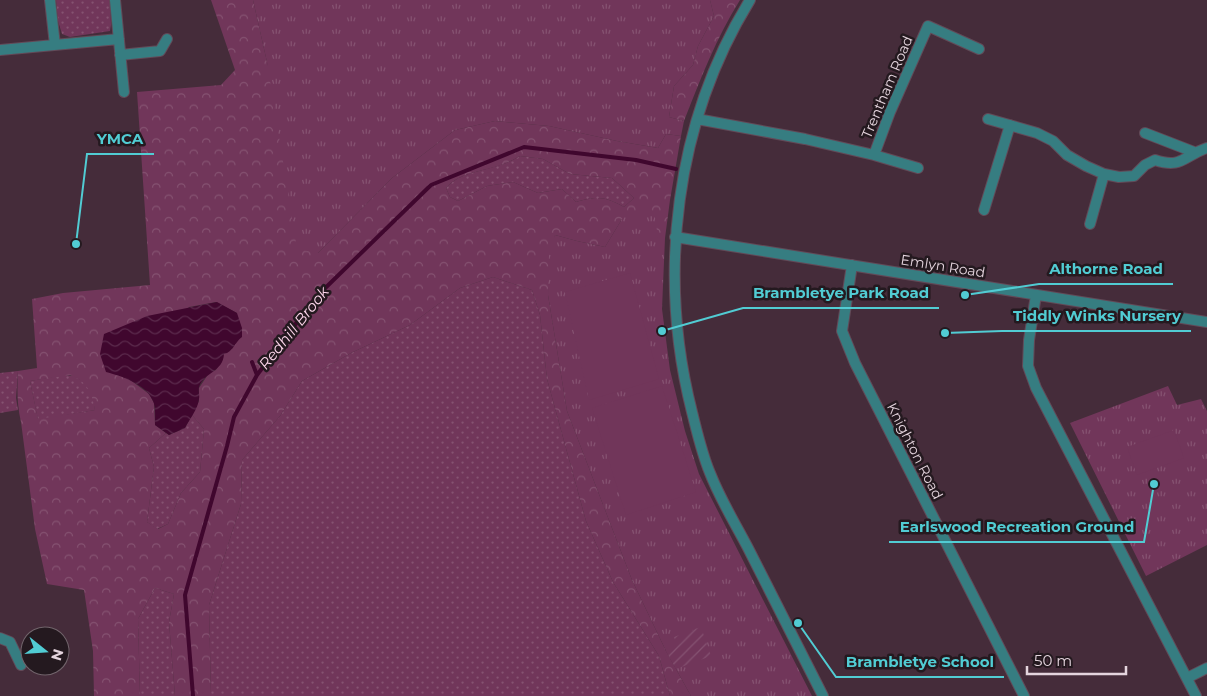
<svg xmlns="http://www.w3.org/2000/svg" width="1207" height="696" font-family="Montserrat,sans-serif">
  <defs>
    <pattern id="grass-dots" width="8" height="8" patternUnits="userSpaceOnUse" patternTransform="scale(1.25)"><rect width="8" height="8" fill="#71365a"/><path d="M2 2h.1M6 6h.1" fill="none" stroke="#855271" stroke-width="1.8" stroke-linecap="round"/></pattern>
    <pattern id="forest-crowns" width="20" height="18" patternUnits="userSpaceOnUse" patternTransform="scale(1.25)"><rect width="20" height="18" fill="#71365a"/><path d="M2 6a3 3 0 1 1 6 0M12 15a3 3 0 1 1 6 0" fill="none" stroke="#855271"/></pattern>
    <pattern id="park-tufts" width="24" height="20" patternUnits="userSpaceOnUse" patternTransform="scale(1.25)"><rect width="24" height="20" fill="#71365a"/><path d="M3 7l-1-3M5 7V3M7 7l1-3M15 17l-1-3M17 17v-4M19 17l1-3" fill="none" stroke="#855271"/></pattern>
    <pattern id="garden-furrows" width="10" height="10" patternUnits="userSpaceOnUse" patternTransform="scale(1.25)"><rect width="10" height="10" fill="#71365a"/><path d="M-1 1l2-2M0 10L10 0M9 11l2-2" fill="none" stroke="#855271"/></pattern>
    <pattern id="water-waves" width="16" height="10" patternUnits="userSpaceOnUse" patternTransform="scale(1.25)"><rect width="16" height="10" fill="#40072e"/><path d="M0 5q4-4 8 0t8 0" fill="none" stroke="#5b2a4c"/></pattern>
  </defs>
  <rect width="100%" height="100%" fill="#452c3a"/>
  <path fill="url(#grass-dots)" d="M56,0h54l1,25 -1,6 -40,6 -8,-3 -4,-13z
    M520,156l23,3 27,15 42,4 22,20 -10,9c-19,-11 -27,-11 -48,-5l-14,-13 -24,4 -25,-11 -26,4 -29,15 -8,-4 -4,-9c13,-15 33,-16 51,-22 8,-2 16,-6 23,-10z
    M493,277l39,13 8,25 7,64 39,142 27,61 46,74 11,40h-459l-2,-91 32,-101 1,-44 38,-44 22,-35 49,-28 59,-28 50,-37z
    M18,371l-2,27 2,12 -18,3v-40z
    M64,375l10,1 18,11 3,23 -57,10 -8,-39z
    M192,415l12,14 -4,43 -19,21 -13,31 -11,5 -10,-7 7,-55 -5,-19 17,-15 3,2 16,-7z
    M155,588l19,6 -5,28 6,74h-35l-2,-77z"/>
  <path fill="url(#forest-crowns)" fill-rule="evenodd" d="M211,0h42l14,62 51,191 74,-75 63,-48 40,-9 54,5 68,15 41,7 8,-14 15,2 -11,64 -5,38h-7l-36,-19 -17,28 -28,-6 -22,-6 -7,60 19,116 65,169 34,71 25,45h-21l-11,-40 -46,-74 -27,-61 -39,-142 -7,-64 -8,-25 -39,-13 -33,11 -50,37 -59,28 -49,28 -22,35 -38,44 -1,44 -32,101 2,91h-36l-6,-74 5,-28 -19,-6 -17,31 2,77h-46l-1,-45 -9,-61 -37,-6 -12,-55 -14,-107c-4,-17 -4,-33 -3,-51l19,-3 -5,-69 31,-6 87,-8 -13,-193 84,-7 14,-15zM520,156l23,3 27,15 42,4 22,20 -10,9c-19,-11 -27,-11 -48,-5l-14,-13 -24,4 -25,-11 -26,4 -29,15 -8,-4 -4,-9c13,-15 33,-16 52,-22 7,-2 15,-6 22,-10zM216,302l21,11 -4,35 -9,5 -8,17 -7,3 -10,15v13l-7,14 12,14 -4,43 -19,21 -13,31 -10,5 -11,-7 7,-55 -5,-19 17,-15 -11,-8 -1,-22 -5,-9 -20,-15 60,-72zM70,375c18,7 22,18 25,35l-57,9 -8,-38z
    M710,0h30c-24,38 -40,80 -56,121l-15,-4 5,-31 19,-21 5,-19 16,-30z"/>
  <path fill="url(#park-tufts)" d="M253,0h457l4,16 -16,30 -5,19 -19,21 -5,31 15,4 -3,15 -15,-2 -8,14 -41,-7 -68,-15 -54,-5 -40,9 -63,48 -74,75 -21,-4 -30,-187z
    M633,211l22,6 3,21h7l-3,71 8,61 15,61 14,43 113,222h-121l-25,-45 -34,-71 -65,-169 -19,-116 1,-42 6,-18 22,6 28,6 17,-28z
    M1168,386l9,19 24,-6 6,12v134l-61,31 -76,-153z"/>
  <path fill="url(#garden-furrows)" d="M701,627l10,29 -35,13 -10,-18 11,-5 -3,-9z"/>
  <path fill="#71365a" d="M630,273l29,106 -70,21 -24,-108z
    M662,386l34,106 -70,23 -34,-107z
    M1174,430l10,28 -47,17 -10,-28z"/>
  <path fill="url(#water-waves)" d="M217,302l20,11 5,15v9c-7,5 -9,15 -18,17 -1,18 -20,18 -25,33 -1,4 1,9 0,12 -1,10 -10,21 -14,29l-16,7 -14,-10c0,-7 1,-18 -2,-24 -7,-17 -32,-25 -47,-29l-6,-18 4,-20 43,-18z"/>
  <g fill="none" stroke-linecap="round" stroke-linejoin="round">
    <path stroke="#40072e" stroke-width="4" d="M252,362l5,13
      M193,696l-8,-101 42,-149 7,-29 23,-42 59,-78 115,-112 93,-38 112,13 40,9"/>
    <defs>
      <path id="street" d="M50,0l5,45
        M115,0l9,92
        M750,0c-75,122 -93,274 -58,412 5,20 10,42 18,61 10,26 25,50 38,75 25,49 50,98 75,148
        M0,50l119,-11
        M120,55l40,-4 7,-12
        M697,119l108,20 69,16 16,-43 38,-86 51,23
        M988,119l49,14 16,8 14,14 19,11 18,8 15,3 15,-1 11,-11 10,-5c27,9 28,-4 52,-12
        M1145,133l49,19
        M874,155l44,13
        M984,210l26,-85
        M1090,224l14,-50
        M675,237l532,85
        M852,265l-10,66 13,32 169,333
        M1036,295l-7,45 -1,26 8,22 160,308
        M0,638l10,4 11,23
        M1187,678l20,-10"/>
    </defs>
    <use href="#street" stroke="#624a58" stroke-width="12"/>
    <use href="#street" stroke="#367d81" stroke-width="10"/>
  </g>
  <g text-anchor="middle" stroke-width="5" stroke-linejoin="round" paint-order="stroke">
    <g font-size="14" fill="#e5d5de" stroke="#24191f">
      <text transform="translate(887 87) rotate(-67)" y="5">Trentham Road</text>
      <text transform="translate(943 266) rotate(9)" y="5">Emlyn Road</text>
      <text transform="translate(915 451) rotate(63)" y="5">Knighton Road</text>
    </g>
    <g font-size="15" font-style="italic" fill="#fed7ec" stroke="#24191f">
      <text transform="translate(294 328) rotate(-51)" y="5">Redhill Brook</text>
    </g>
  </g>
  <path fill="none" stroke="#51ccd3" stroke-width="2" d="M76 244L87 154H154M965 295L1039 284H1173M662 331L743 308H939M945 333L1002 331H1191M1154 484L1144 542H889M798 623L836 677H1004"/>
  <g fill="#51ccd3" stroke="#24191f" stroke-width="2">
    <circle cx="76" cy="244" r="5"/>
    <circle cx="965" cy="295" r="5"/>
    <circle cx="662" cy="331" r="5"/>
    <circle cx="945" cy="333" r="5"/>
    <circle cx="1154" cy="484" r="5"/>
    <circle cx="798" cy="623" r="5"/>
  </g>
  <g font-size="15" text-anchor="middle" font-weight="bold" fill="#51ccd3" stroke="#24191f" stroke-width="5" stroke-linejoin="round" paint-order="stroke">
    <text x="120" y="144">YMCA</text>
    <text x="1106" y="274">Althorne Road</text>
    <text x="841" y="298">Brambletye Park Road</text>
    <text x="1097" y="321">Tiddly Winks Nursery</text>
    <text x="1017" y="532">Earlswood Recreation Ground</text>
    <text x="920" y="667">Brambletye School</text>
  </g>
  <g transform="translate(45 651) rotate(107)"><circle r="24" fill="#24191f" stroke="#71646b"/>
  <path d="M0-4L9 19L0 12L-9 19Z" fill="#51ccd3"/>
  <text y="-8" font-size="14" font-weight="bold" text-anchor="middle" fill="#e5d5de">N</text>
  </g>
  <path d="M1027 666v8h99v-8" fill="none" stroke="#e5d5de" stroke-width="2.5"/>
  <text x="1034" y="666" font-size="15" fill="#e5d5de" stroke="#24191f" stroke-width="4" paint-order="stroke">50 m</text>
</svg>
